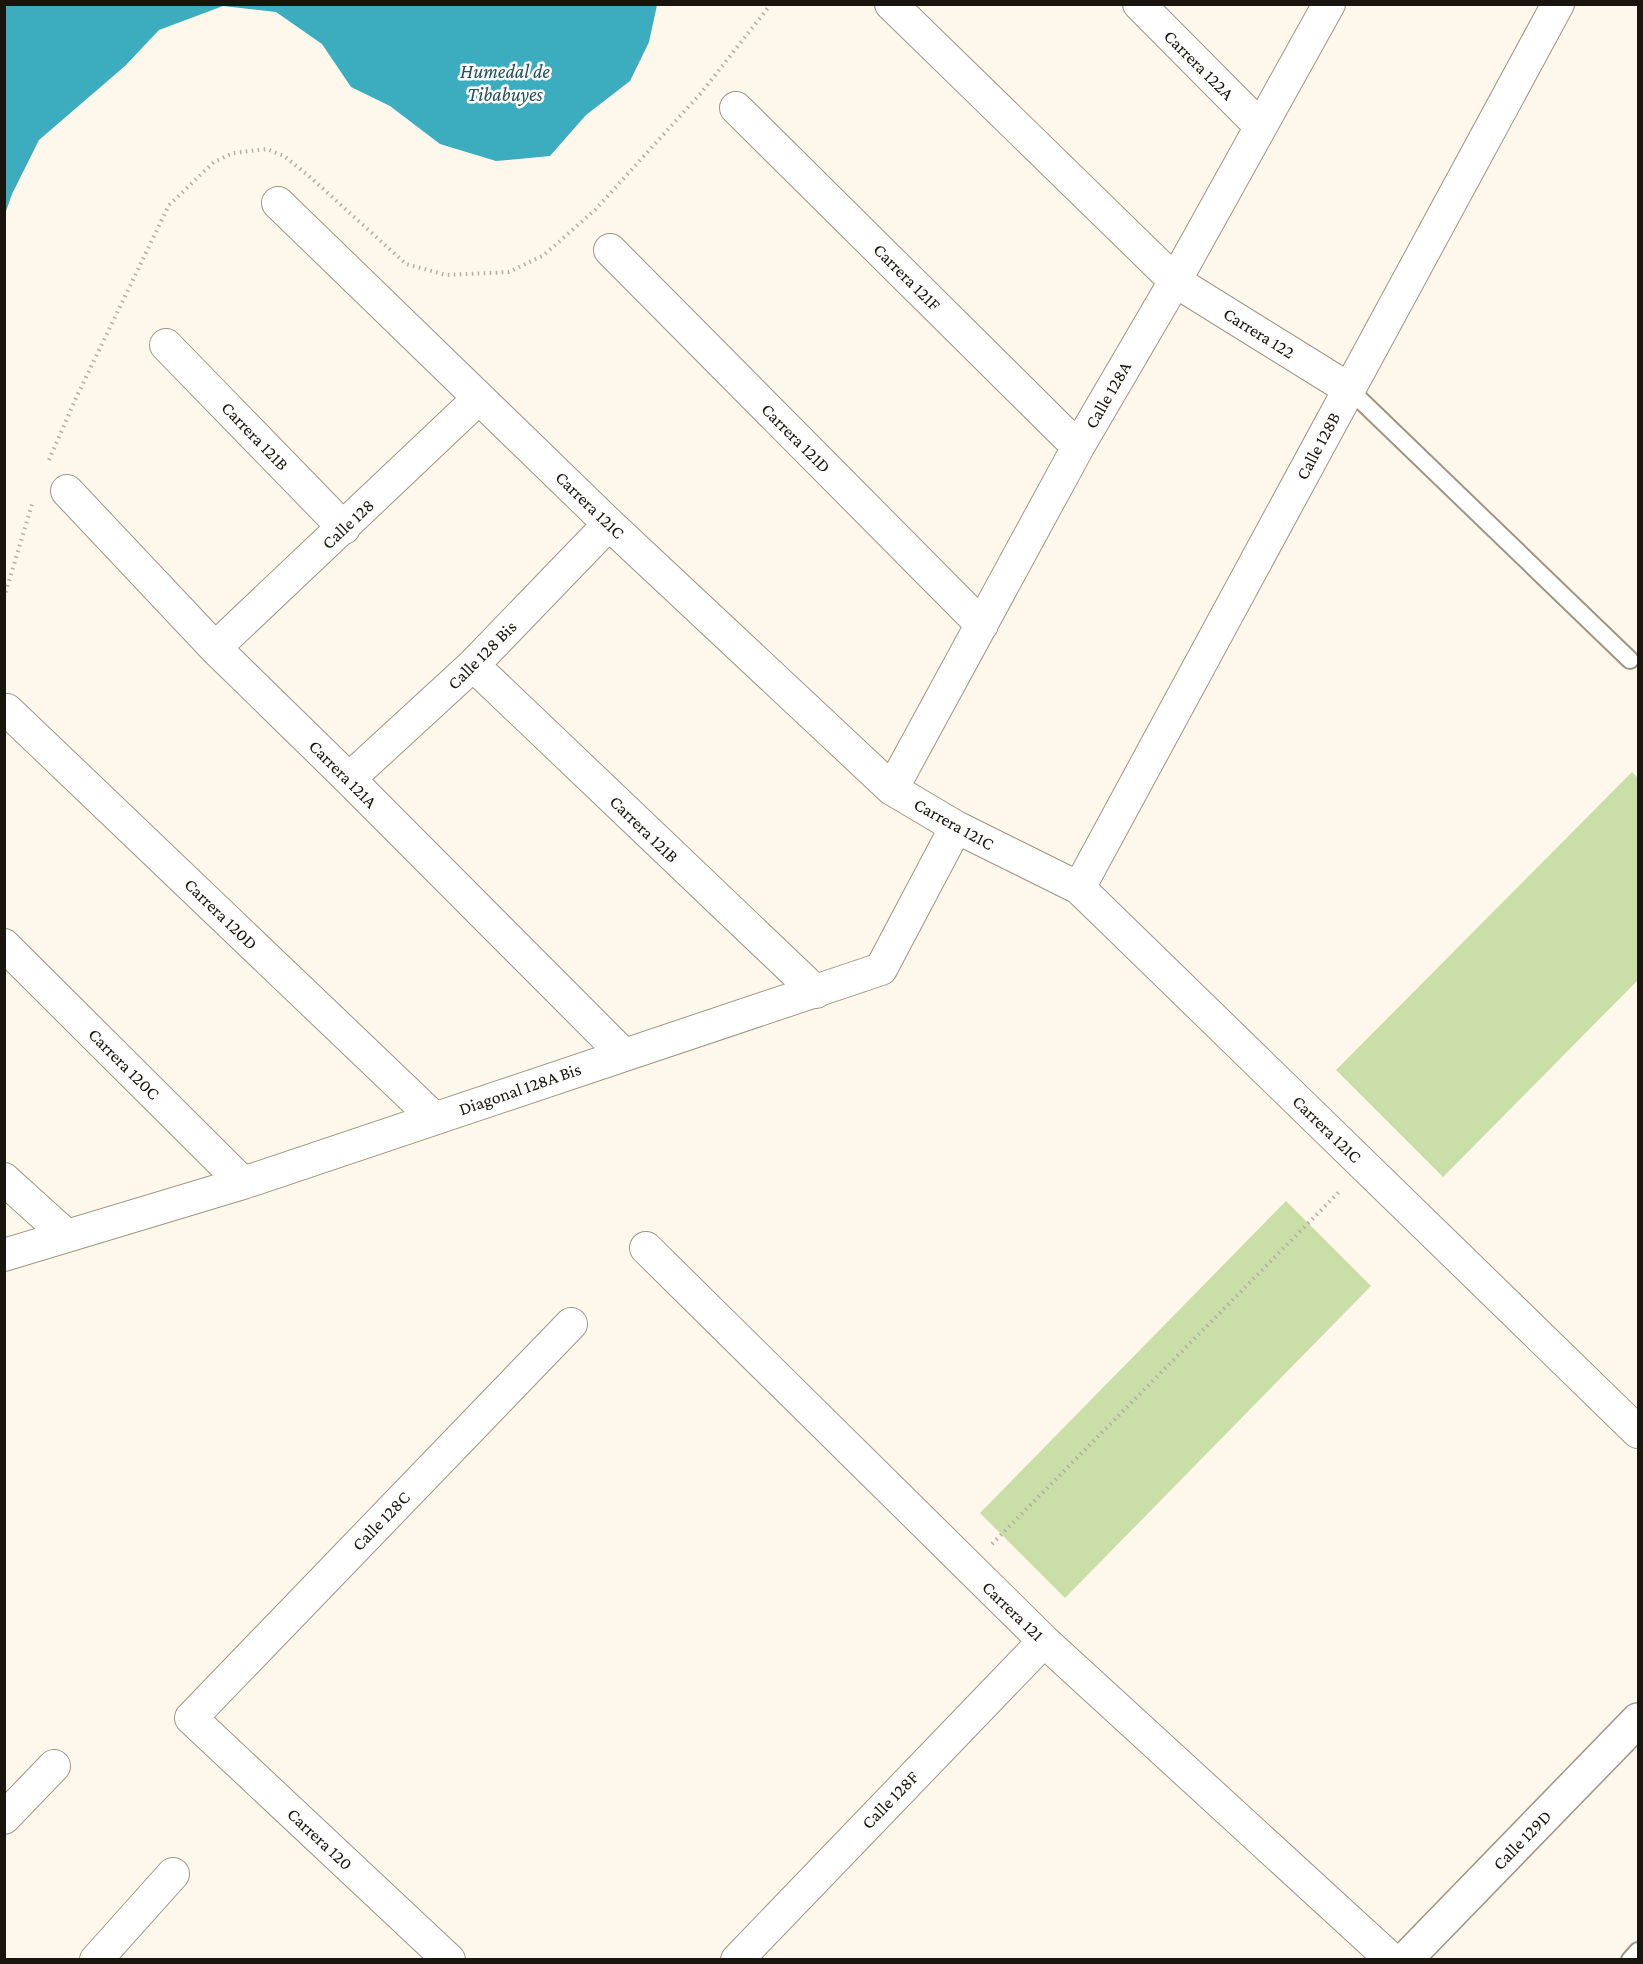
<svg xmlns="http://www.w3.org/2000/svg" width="1643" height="1964" font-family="'Crimson Pro',serif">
  <rect width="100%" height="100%" fill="#fef7eb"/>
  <path fill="#cadea8" d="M1632,772l6,6v202l-195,197 -107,-107z
    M1286,1201l85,85 -306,312 -85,-85z"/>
  <path fill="#3badbe" d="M5,4h652v1l-8,37 -19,39 -44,34 -36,41 -54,5 -56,-17 -50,-38 -39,-19 -29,-43 -46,-32 -53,-6 -64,24 -34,36 -86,74 -27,54 -7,20z"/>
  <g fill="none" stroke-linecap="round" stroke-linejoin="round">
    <defs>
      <path id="service" d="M1349,389l281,271
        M1630,1960l8,-9"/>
      <path id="minor" d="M891,4l284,277 174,108
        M1139,4l121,122
        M736,108l342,339
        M278,203l331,321 283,265 64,38 123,61 559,544
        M610,250l372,375
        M166,345l178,183
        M67,491l148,157 134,131 274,275
        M215,648l264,-250
        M473,665l343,327
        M7,710l427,408
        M349,779l124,-114 136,-141
        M892,789l186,-342 97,-166 154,-277
        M1079,888l479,-884
        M4,945l239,238
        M4,1179l63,57
        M646,1248l398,393 348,319
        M4,1255l239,-72 638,-214 75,-142
        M4,1818l50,-52
        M96,1960l77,-86
        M449,1960l-258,-242 380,-394
        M737,1960l307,-319"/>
      <path id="tertiary" d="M1405,1960l233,-240"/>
    </defs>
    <use href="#service" stroke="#a09582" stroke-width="20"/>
    <use href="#minor" stroke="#a09582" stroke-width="34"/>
    <use href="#tertiary" stroke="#a09582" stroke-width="36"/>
    <path stroke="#b4aea3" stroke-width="4" stroke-dasharray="1.5 4.5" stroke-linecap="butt" d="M49,460l27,-62 93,-193 45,-43 19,-9 34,-4 17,7 25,20 97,88 40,11 63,-3 35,-17 51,-45 106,-117 70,-89
      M4,598l29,-97
      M992,1544l349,-354"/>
    <use href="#service" stroke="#fff" stroke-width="16"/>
    <use href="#minor" stroke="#fff" stroke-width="32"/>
    <use href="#tertiary" stroke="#fff" stroke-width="33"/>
  </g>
  <g text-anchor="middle" stroke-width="5" stroke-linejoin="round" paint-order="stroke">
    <g font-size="18" fill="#19150e" stroke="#fff">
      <text transform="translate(1199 65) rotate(45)" y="6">Carrera 122A</text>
      <text transform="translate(907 277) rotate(45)" y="6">Carrera 121F</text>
      <text transform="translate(1259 333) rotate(32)" y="6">Carrera 122</text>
      <text transform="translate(1108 395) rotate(-60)" y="6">Calle 128A</text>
      <text transform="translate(255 436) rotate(46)" y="6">Carrera 121B</text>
      <text transform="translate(796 438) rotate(45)" y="6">Carrera 121D</text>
      <text transform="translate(1318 446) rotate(-62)" y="6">Calle 128B</text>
      <text transform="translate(590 505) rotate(44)" y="6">Carrera 121C</text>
      <text transform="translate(348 524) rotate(-43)" y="6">Calle 128</text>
      <text transform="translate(482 655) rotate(-45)" y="6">Calle 128 Bis</text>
      <text transform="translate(343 774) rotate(45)" y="6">Carrera 121A</text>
      <text transform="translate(954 824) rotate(29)" y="6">Carrera 121C</text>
      <text transform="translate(644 829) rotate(44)" y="6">Carrera 121B</text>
      <text transform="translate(221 914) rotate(44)" y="6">Carrera 120D</text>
      <text transform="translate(124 1064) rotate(45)" y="6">Carrera 120C</text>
      <text transform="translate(520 1089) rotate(-19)" y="6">Diagonal 128A Bis</text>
      <text transform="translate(1327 1129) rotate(44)" y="6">Carrera 121C</text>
      <text transform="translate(381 1521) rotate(-46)" y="6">Calle 128C</text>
      <text transform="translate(1013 1611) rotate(44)" y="6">Carrera 121</text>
      <text transform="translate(890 1800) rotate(-46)" y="6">Calle 128F</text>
      <text transform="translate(320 1839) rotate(43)" y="6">Carrera 120</text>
      <text transform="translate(1522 1840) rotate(-46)" y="6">Calle 129D</text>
    </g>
    <g font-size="20" font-style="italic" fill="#215058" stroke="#fff">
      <text x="505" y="78">Humedal de<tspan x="505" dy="23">Tibabuyes</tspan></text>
    </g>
  </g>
  <rect width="1643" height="1964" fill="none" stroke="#19150e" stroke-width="12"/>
</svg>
